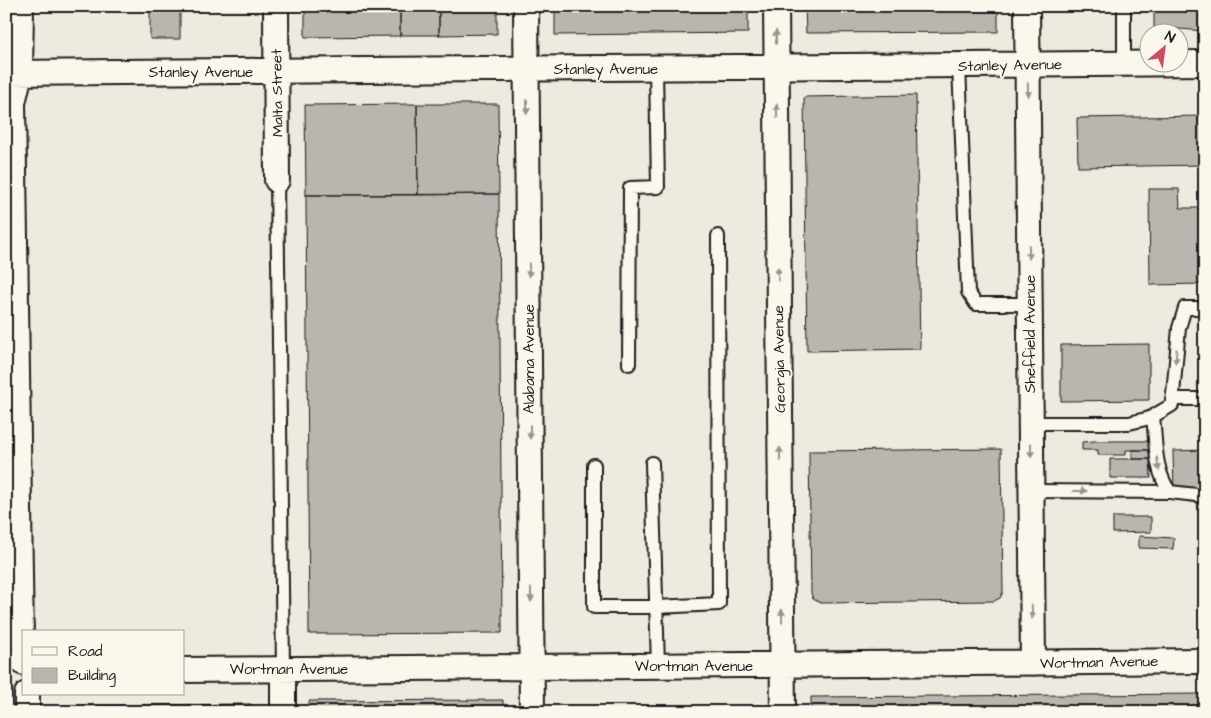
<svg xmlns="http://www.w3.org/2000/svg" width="1211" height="718" font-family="'Architects Daughter',sans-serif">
  <rect width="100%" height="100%" fill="#eeeadf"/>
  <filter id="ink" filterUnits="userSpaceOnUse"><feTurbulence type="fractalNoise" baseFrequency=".02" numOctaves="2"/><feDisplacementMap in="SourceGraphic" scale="10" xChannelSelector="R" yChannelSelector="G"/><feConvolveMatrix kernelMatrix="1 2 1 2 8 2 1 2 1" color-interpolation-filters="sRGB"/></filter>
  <g filter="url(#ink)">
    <path fill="#b9b6af" stroke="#1c1c1c" d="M150,6h30v33h-30z
      M305,6h95v30l-95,1z
      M400,6h39v29h-39z
      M439,6h58v28l-58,1z
      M555,6h193v27l-193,2z
      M805,6h193v26l-192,1z
      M1154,6h51v25l-51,-4z
      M916,95l4,254 -113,2 -3,-254z
      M417,104h81l1,90 -81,1z
      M417,104l1,91h-112l-1,-90z
      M1205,116v49l-127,2 -1,-49z
      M1149,189h30l1,19h25v76l-55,1z
      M499,194l3,439 -193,1 -3,-439z
      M1149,344v56l-88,1v-56z
      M1095,441h54v9h-23v5h-28v-5h-16v-8z
      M1001,449l2,143 -3,6 -6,3 -173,2 -8,-4 -2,-6 -2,-142z
      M1132,450h19l-1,9h-18z
      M1205,450v41l-31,1 -1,-41z
      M1110,459h40l1,19h-41z
      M1113,517h38v15l-38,1z
      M1139,536l35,2 -1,11 -34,-1z
      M1205,694v18h-394v-15z
      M503,700v12h-194v-11z
      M251,704l1,8h-173v-6z"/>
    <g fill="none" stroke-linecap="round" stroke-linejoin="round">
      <defs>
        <path id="service" d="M1124,63v-57
          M959,65l9,227 8,12h54
          M277,180l6,489
          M629,364l1,-176 28,-1 -2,-119
          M1172,399h33
          M1153,416c3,26 1,54 17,76l35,4
          M1031,423h98l21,-5 22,-13 7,-77 6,-20h20
          M652,463l6,203
          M594,465v142h62l63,-3 -1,-368
          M1031,491l139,1"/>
        <path id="minor" d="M21,6l-1,67 -7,30 8,538 3,22
          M276,6l1,174
          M526,6l6,706
          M776,6l7,706
          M1027,6l6,657
          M6,73l1199,-10
          M283,669v43
          M184,670l1021,-9
          M27,694v18"/>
      </defs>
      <use href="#service" stroke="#1c1c1c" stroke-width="16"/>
      <use href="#minor" stroke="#1c1c1c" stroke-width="28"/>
      <use href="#service" stroke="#fbf7ec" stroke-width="12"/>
      <use href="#minor" stroke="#fbf7ec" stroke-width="24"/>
    </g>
    <defs><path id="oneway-solid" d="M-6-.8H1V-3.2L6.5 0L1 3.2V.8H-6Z" transform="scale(1.25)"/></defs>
    <g fill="#97948e">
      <use href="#oneway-solid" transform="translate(776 37) rotate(-90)"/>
      <use href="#oneway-solid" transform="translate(1028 90) rotate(89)"/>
      <use href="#oneway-solid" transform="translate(527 107) rotate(90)"/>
      <use href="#oneway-solid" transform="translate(777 111) rotate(-91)"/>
      <use href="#oneway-solid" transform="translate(1029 252) rotate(90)"/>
      <use href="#oneway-solid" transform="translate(529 270) rotate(90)"/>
      <use href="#oneway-solid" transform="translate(778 274) rotate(-91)"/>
      <use href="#oneway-solid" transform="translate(1176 356) rotate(95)"/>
      <use href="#oneway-solid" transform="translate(530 432) rotate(90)"/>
      <use href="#oneway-solid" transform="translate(1031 450) rotate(90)"/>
      <use href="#oneway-solid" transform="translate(780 454) rotate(-91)"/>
      <use href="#oneway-solid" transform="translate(1158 464) rotate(81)"/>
      <use href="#oneway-solid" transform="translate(1080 491)"/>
      <use href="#oneway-solid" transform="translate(531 595) rotate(90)"/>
      <use href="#oneway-solid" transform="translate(1032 612) rotate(89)"/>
      <use href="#oneway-solid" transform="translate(782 616) rotate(-91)"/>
    </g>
  </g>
  <g text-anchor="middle" stroke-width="4" stroke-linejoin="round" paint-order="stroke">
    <g font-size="15" fill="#1c1c1c" stroke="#fbf7ec">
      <text transform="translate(1010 65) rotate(-1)" y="5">Stanley Avenue</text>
      <text x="606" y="74">Stanley Avenue</text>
      <text x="201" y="77">Stanley Avenue</text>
      <text transform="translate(277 93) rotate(-91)" y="5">Malta Street</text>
      <text transform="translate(1030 334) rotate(-90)" y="5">Sheffield Avenue</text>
      <text transform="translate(529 359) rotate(-90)" y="5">Alabama Avenue</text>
      <text transform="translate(779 359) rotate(-91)" y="5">Georgia Avenue</text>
      <text transform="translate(1099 662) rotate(-1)" y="5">Wortman Avenue</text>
      <text x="694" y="671">Wortman Avenue</text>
      <text x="289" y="674">Wortman Avenue</text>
    </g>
  </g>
  <rect width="1211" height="718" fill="none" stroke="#fbf7ec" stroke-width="25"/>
  <rect x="12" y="12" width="1186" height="693" fill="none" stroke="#1c1c1c" stroke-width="2" filter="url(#ink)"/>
  <rect x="22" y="630" width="162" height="65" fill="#fbf7ec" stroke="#a29f99"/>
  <rect x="32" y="647" width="25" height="8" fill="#fbf7ec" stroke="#a29f99"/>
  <text x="68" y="656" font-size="15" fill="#1c1c1c">Road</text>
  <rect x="32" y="668" width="25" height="15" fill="#b9b6af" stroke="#a29f99"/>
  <text x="68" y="680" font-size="15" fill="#1c1c1c">Building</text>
  <g transform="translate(1164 48) rotate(29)"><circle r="24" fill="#fbf7ec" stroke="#a29f99"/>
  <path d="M0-4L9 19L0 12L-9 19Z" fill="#d1495b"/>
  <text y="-8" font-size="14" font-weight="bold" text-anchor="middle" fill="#1c1c1c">N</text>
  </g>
</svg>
